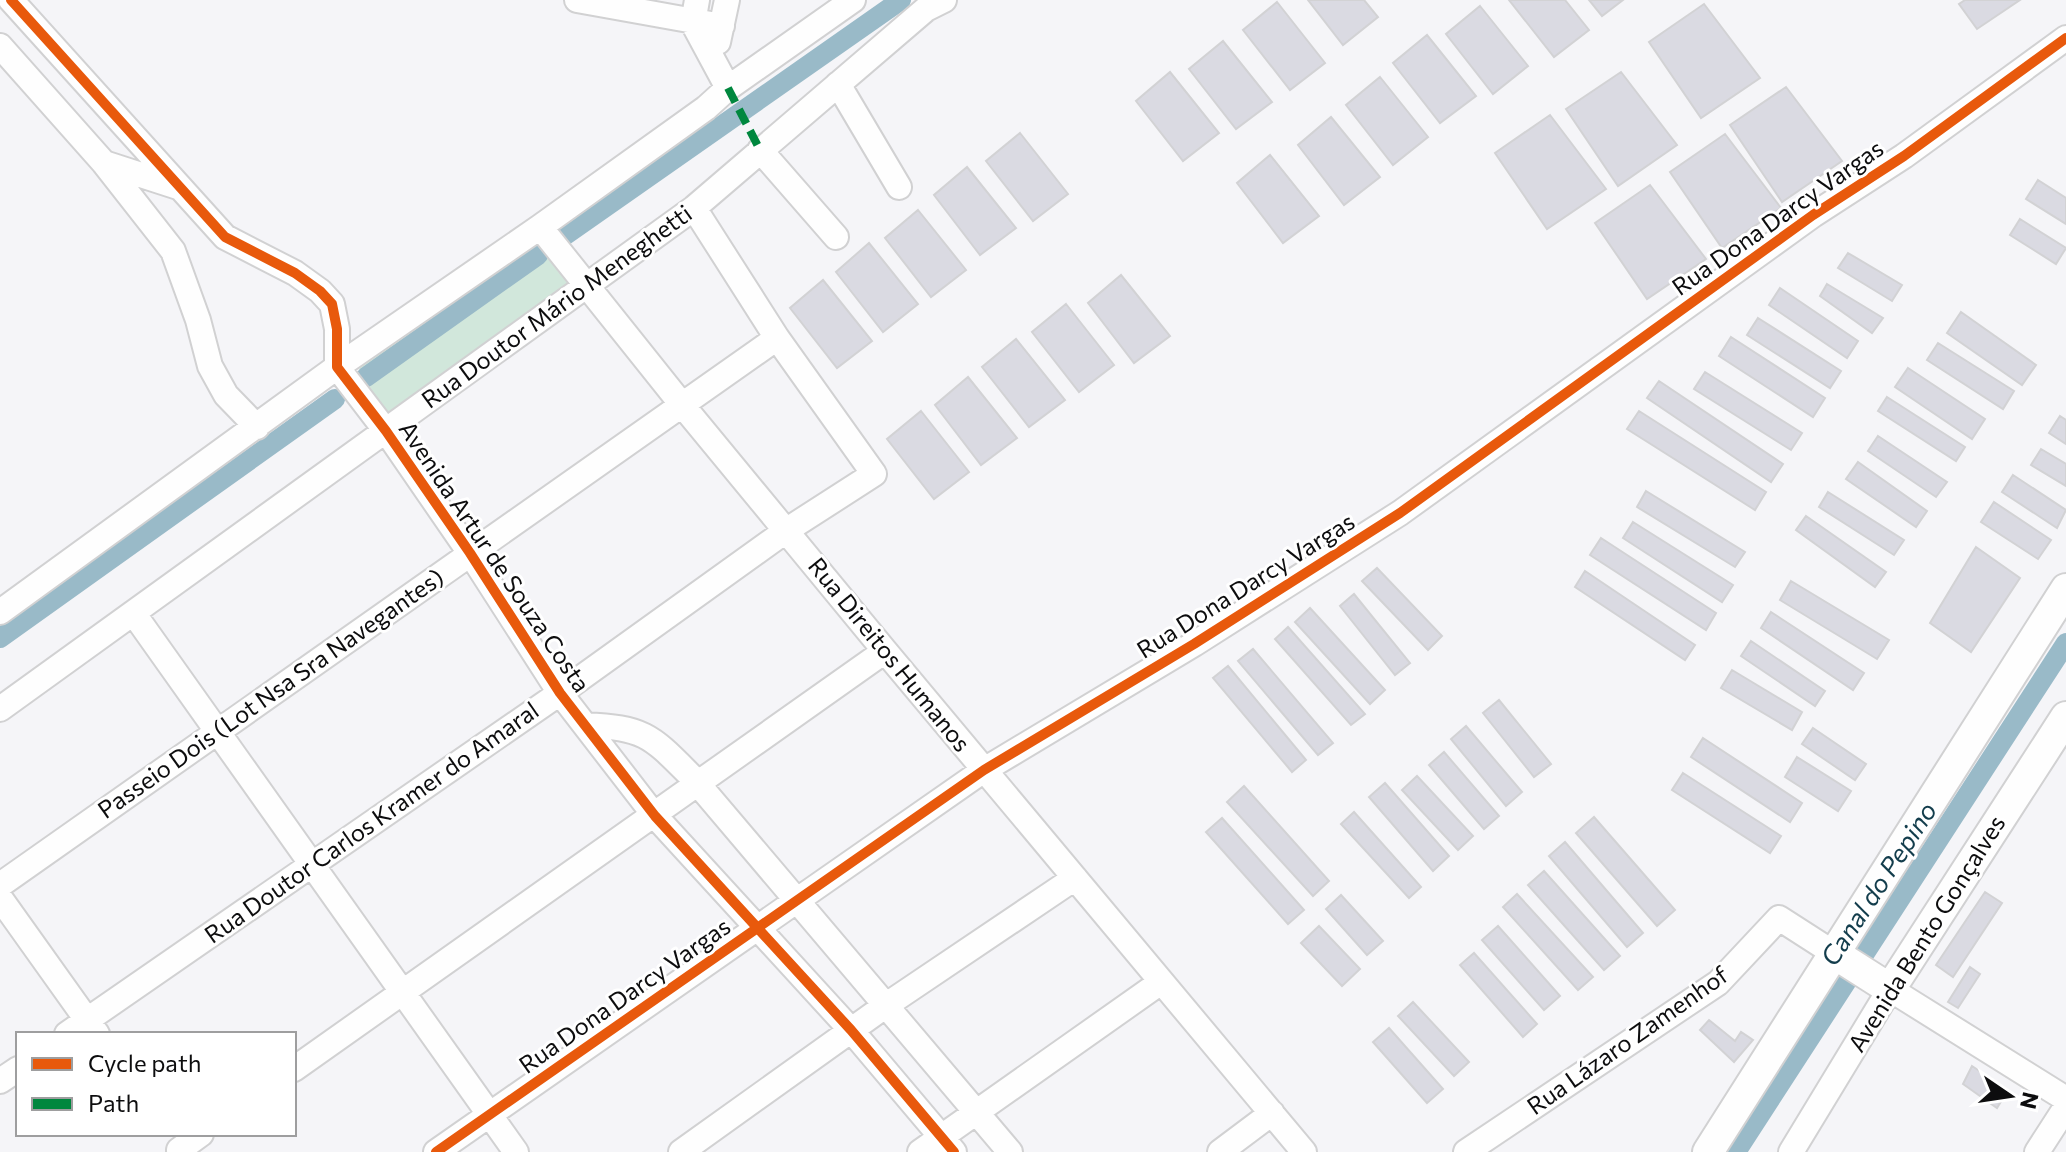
<svg xmlns="http://www.w3.org/2000/svg" width="2066" height="1152" font-family="Commissioner,sans-serif">
  <rect width="100%" height="100%" fill="#f5f5f8"/>
  <path fill="#d1e7db" d="M538,241l34,40 -1,6 -180,126 -5,-2c-11,-14 -33,-31 -25,-48z"/>
  <g fill="none" stroke-linecap="round" stroke-linejoin="round">
    <path stroke="#99bac8" stroke-width="20" d="M564,236l337,-236
      M366,377l172,-122
      M0,638l335,-239
      M1736,1152l330,-509"/>
  </g>
  <path fill="#dadae2" stroke="#d2d2d4" stroke-width="2" d="M1308,0h56l14,17 -35,28z
    M1509,0h56l24,30 -35,27z
    M1589,0h34l-21,16z
    M1965,0h55l-43,29 -18,-25z
    M1277,2l48,61 -35,27 -47,-60z
    M1704,4l56,74 -59,40 -52,-76z
    M1480,6l48,60 -35,28 -47,-60z
    M1427,35l49,61 -36,27 -47,-60z
    M1223,41l49,61 -36,27 -47,-60z
    M1170,72l49,61 -36,28 -47,-60z
    M1621,72l56,73 -59,41 -52,-77z
    M1380,77l48,60 -35,28 -47,-60z
    M1786,87l56,74 -60,41 -52,-77z
    M1550,115l56,74 -59,40 -52,-76z
    M1331,117l49,60 -36,28 -46,-60z
    M1020,133l48,61 -35,27 -47,-60z
    M1725,134l56,74 -59,40 -52,-76z
    M1270,155l49,61 -36,27 -46,-60z
    M967,167l49,61 -36,27 -46,-60z
    M2038,180l28,18v26l-40,-25z
    M1650,185l56,74 -59,40 -52,-76z
    M918,210l48,60 -35,27 -46,-59z
    M2020,219l46,29 -10,16 -46,-29z
    M869,243l49,61 -35,28 -47,-60z
    M1848,253l54,32 -10,16 -54,-33z
    M1121,275l49,61 -36,27 -46,-60z
    M823,280l49,61 -35,27 -47,-60z
    M1827,284l56,34 -11,15 -52,-37z
    M1780,288l78,53 -11,17 -78,-53z
    M1066,304l48,61 -35,27 -47,-60z
    M1961,312l75,53 -14,20 -75,-52z
    M1758,318l83,53 -11,17 -83,-53z
    M1731,337l94,61 -12,19 -94,-61z
    M1016,339l49,61 -36,27 -47,-60z
    M1938,343l76,48 -11,18 -76,-49z
    M1908,368l77,51 -13,20 -77,-52z
    M1705,372l97,61 -11,17 -97,-61z
    M968,377l49,61 -36,27 -46,-60z
    M1659,381l124,83 -12,18 -124,-84z
    M1887,397l78,50 -9,14 -78,-50z
    M921,411l48,61 -35,27 -47,-60z
    M1639,411l127,81 -11,18 -128,-81z
    M2060,416l6,4v24l-17,-11z
    M1878,436l69,46 -11,15 -68,-46z
    M2041,449l25,15v22l-35,-21z
    M1858,462l69,49 -11,16 -70,-48z
    M2013,475l53,35 -9,18 -55,-36z
    M1646,491l99,61 -10,15 -98,-60z
    M1828,492l76,48 -10,15 -75,-48z
    M1994,502l57,38 -13,19 -57,-37z
    M1806,516l80,56 -11,15 -79,-57z
    M1633,522l100,63 -11,17 -99,-64z
    M1601,538l115,75 -10,17 -116,-75z
    M1976,547l44,31 -49,74 -41,-29z
    M1377,568l65,68 -14,14 -66,-69z
    M1585,571l110,74 -10,15 -110,-73z
    M1791,581l98,59 -12,19 -97,-59z
    M1354,594l56,69 -15,12 -55,-69z
    M1310,608l75,82 -15,14 -75,-82z
    M1771,612l93,61 -11,17 -92,-62z
    M1288,627l77,87 -14,11 -76,-86z
    M1751,641l74,50 -10,15 -74,-50z
    M1253,649l80,94 -15,12 -80,-94z
    M1228,666l78,94 -14,12 -79,-94z
    M1732,670l70,42 -10,18 -71,-42z
    M1499,700l52,64 -17,13 -51,-64z
    M1466,726l56,66 -16,14 -55,-67z
    M1813,728l53,36 -11,16 -53,-36z
    M1703,738l99,65 -12,19 -99,-65z
    M1444,752l55,64 -15,13 -55,-64z
    M1797,757l54,34 -13,20 -53,-34z
    M1683,773l98,63 -11,17 -98,-63z
    M1417,776l56,60 -15,14 -56,-60z
    M1385,783l64,73 -16,15 -64,-74z
    M1244,786l85,95 -16,15 -86,-94z
    M1354,812l67,75 -12,11 -68,-74z
    M1594,817l81,93 -18,16 -81,-93z
    M1222,818l82,92 -16,14 -82,-92z
    M1565,842l78,91 -16,14 -78,-91z
    M1544,871l76,85 -16,14 -76,-85z
    M1985,892l17,11 -49,74 -17,-12z
    M1517,894l76,83 -15,13 -75,-83z
    M1341,895l42,46 -16,14 -41,-46z
    M1319,926l41,43 -18,17 -41,-43z
    M1498,926l62,70 -16,14 -62,-70z
    M1474,953l63,71 -14,13 -63,-72z
    M1970,967l10,7 -22,34 -10,-6z
    M1413,1002l56,60 -15,14 -56,-60z
    M1709,1020l26,21 6,-9 12,8 -19,22 -34,-32z
    M1389,1028l54,61 -16,14 -54,-61z
    M1972,1066l36,24 -11,18 -34,-24z"/>
  <g fill="none" stroke-linecap="round" stroke-linejoin="round">
    <defs>
      <path id="minor" d="M11,0l214,237 70,36 25,18 12,13 5,25v38l49,64 84,122 90,140 95,123 196,214 103,122
        M577,0l145,26
        M697,0l-4,23 35,65
        M718,42l9,-42
        M0,46l104,117 69,88 25,69 12,46 16,29 31,32
        M838,84l61,103
        M760,150l76,87
        M104,163l74,24
        M540,227l143,179 202,245 419,501
        M0,612l337,-245 203,-140 166,-119 22,-20 125,-88
        M134,614l382,538
        M0,709l694,-501 232,-199 18,-9
        M585,725c61,3 66,11 108,53l317,374
        M0,885l777,-547
        M0,898l97,136
        M67,1034l493,-341 227,-163 87,-56 -97,-136 -83,-130
        M294,1069l591,-418
        M0,1081l18,-12
        M179,1150l22,-16
        M436,1152l548,-382 210,-126 206,-131 413,-298 91,-59 162,-118
        M681,1152l204,-146 190,-128
        M920,1152l241,-170
        M1220,1152l52,-39
        M1466,1152l252,-169 61,-65 56,36
        M1791,1152l99,-163 176,110
        M2037,1152l29,-45"/>
      <path id="major" d="M1835,954l55,35 176,-272
        M1708,1152l358,-563"/>
    </defs>
    <use href="#minor" stroke="#d1d1d2" stroke-width="28"/>
    <use href="#major" stroke="#d1d1d2" stroke-width="34"/>
    <use href="#minor" stroke="#fefefe" stroke-width="24"/>
    <use href="#major" stroke="#fefefe" stroke-width="30"/>
    <path stroke="#00873e" stroke-width="8" stroke-dasharray="16 8" stroke-linecap="butt" d="M728,88l32,62"/>
    <defs>
      <path id="cycleway" d="M11,0l214,237 70,36 25,18 12,13 5,25v38l49,64 84,122 90,140 95,123 196,214 103,122
        M436,1152l548,-382 210,-126 206,-131 413,-298 91,-59 162,-118"/>
    </defs>
    <use href="#cycleway" stroke="#fff" stroke-width="15"/>
    <use href="#cycleway" stroke="#e8590c" stroke-width="10"/>
  </g>
  <g text-anchor="middle" stroke-width="6" stroke-linejoin="round" paint-order="stroke">
    <g font-size="24" fill="#0d0d0e" stroke="#fff">
      <text transform="translate(1778 218) rotate(-35)" y="8">Rua Dona Darcy Vargas</text>
      <text transform="translate(557 307) rotate(-36)" y="8">Rua Doutor Mário Meneghetti</text>
      <text transform="translate(494 557) rotate(56)" y="8">Avenida Artur de Souza Costa</text>
      <text transform="translate(1246 586) rotate(-32)" y="8">Rua Dona Darcy Vargas</text>
      <text transform="translate(889 655) rotate(51)" y="8">Rua Direitos Humanos</text>
      <text transform="translate(271 694) rotate(-35)" y="8">Passeio Dois (Lot Nsa Sra Navegantes)</text>
      <text transform="translate(372 823) rotate(-35)" y="8">Rua Doutor Carlos Kramer do Amaral</text>
      <text transform="translate(1927 934) rotate(-58)" y="8">Avenida Bento Gonçalves</text>
      <text transform="translate(625 996) rotate(-35)" y="8">Rua Dona Darcy Vargas</text>
      <text transform="translate(1628 1041) rotate(-35)" y="8">Rua Lázaro Zamenhof</text>
    </g>
    <g font-size="26" font-style="italic" fill="#133d4c" stroke="#fff">
      <text transform="translate(1879 884) rotate(-57)" y="9">Canal do Pepino</text>
    </g>
  </g>
  <rect x="16" y="1032" width="280" height="104" fill="#ffffff" stroke="#9e9e9f" stroke-width="2"/>
  <rect x="32" y="1058" width="40" height="12" fill="#e8590c" stroke="#9e9e9f" stroke-width="2"/>
  <text x="88" y="1072" font-size="24" fill="#0d0d0e">Cycle path</text>
  <rect x="32" y="1098" width="40" height="12" fill="#00873e" stroke="#9e9e9f" stroke-width="2"/>
  <text x="88" y="1112" font-size="24" fill="#0d0d0e">Path</text>
  <g transform="translate(2010 1096) rotate(103)" stroke="#ffffff" stroke-width="6" paint-order="stroke">
  <path d="M0-6L14 30L0 20L-14 30Z" fill="#0d0d0e"/>
  <text y="-12" font-size="22" font-weight="bold" text-anchor="middle" fill="#0d0d0e">N</text>
  </g>
</svg>
